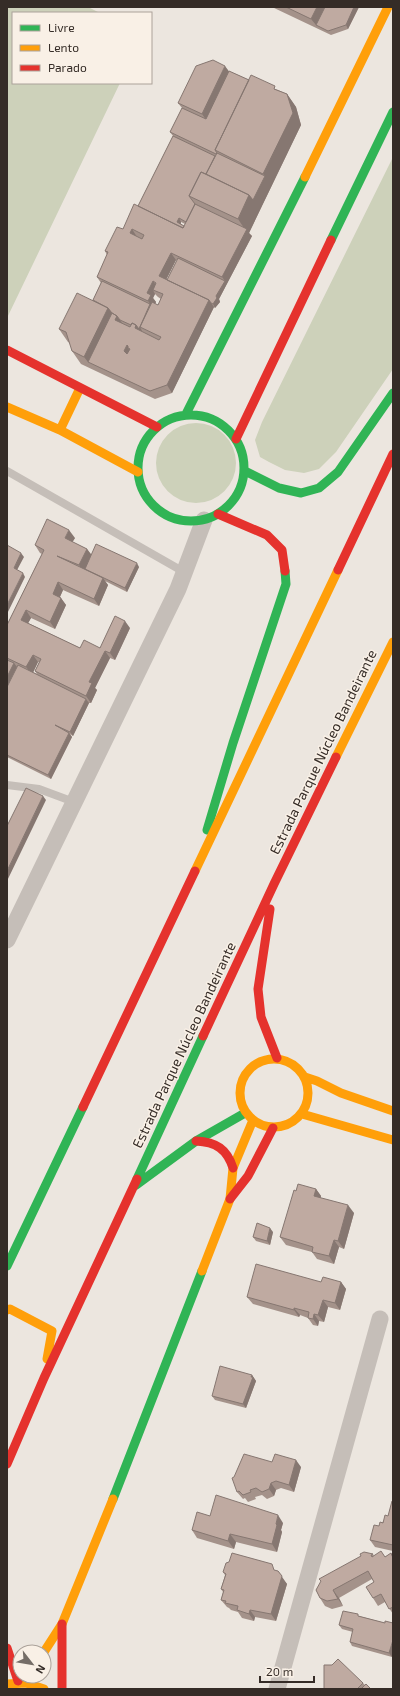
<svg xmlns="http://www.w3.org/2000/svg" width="400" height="1696" font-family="'Exo 2',sans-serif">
  <rect width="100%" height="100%" fill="#ece6df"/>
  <path fill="#cdd1ba" d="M7,7h81l12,6h-87v70h107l-113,235z
    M393,157v212l-57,83 -17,17 -15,4 -19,-3 -16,-8 -9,-5 -5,-17 7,-18z
    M156 463a40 40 0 1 1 80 0a40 40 0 1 1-80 0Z"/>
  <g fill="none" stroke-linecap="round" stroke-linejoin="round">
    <path stroke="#c5beb8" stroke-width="8" d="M7,471l177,101
      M7,785l32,4 35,13"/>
    <path stroke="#c5beb8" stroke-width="17" d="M7,940l171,-351 26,-69
      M277,1689l103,-370"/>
    <path stroke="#30b455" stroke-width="9" d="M331,240l62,-128
      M186,414l119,-237
      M138 468a53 53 0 1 1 106 0a53 53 0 1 1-106 0Z
      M245,471l34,17 22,5 18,-5 19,-16 55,-79
      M207,830l26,-87 53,-159 -1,-13
      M137,1179l66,-143
      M136,1185l60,-44 49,-28
      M7,1266l76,-159
      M113,1499l89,-228"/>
    <path stroke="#ff9f0a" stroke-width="9" d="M305,177l83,-170
      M7,407l53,23 78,42
      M60,430l20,-42
      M336,757l57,-115
      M195,871l143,-301
      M240 1093a34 34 0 1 1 68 0a34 34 0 1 1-68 0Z
      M305,1077l12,4 24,12 52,18
      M302,1114l91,26
      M202,1271l28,-72 3,-31 20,-48
      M7,1310l3,-1 42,22 -5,28
      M44,1652l18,-28 51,-125
      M7,1684l19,-1 18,6"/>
    <path stroke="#e5322d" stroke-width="9" d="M7,350l150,77
      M236,439l95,-199
      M218,514l49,21 15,15 3,21
      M338,570l55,-116
      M270,909l-12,80 3,28 16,41
      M203,1036l71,-152 62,-127
      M83,1107l112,-236
      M196,1141c20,1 31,8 37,27
      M230,1199l18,-23 25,-48
      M7,1464l37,-86 93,-199
      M62,1624v65
      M7,1648l11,33"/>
  </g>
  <path fill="#a4928a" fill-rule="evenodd" d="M272,7h87l-11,22 -17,6z
    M229,71l20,9 29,10 9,4 9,13 5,18 -52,108 3,3 -33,63 1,3 -5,6 -1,-1 -42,86 -17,6 -74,-35 -9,-13 -2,-8 -2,-1 -9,-13 34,-29 8,-17 -4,-6 10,-22 -2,-4 18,-22 15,-23 35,-70 -3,-4 12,-24 -4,-5zM181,222l4,2 -1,2 -3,-2zM176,260h1l-10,20h-1zM155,294l3,3 3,2 -3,6 -3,-1 1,-2 -3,-4z
    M75,538l-3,4 15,7 4,5 48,13 -12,25 -22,-11 3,4 -9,21 -36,-16 -3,7 6,8 -11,24 -24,-11 -3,5 52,25h20l30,-20 -15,32 -5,-2 -15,30 2,2 -6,13h-2l-16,33 -3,-2 2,3 -21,42 -44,-22v-70l4,-9 -3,7 -1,-1v-59l35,-71 -2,-1 -5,-8zM38,662h1l-4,9 2,3 -4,-2z
    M316,1189l5,7v2l33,15 -10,36 -5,-2 -5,17 -17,-5 -5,-7 -26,-7 -6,-8 16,-46z
    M273,1232l-3,13 -14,-4 -3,-4z
    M321,1282h20l5,7 -6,21 -12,-3 -4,15 -5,-1 -1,5 -5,-1 -5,-7 -8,-3 -1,2 -46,-13 -6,-7z
    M252,1375l4,6 -10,27 -31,-8 -3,-4z
    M272,1462l29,5 -7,25 -13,-4 -5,2 -2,6 -7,3 -5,-4 -7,2 1,2 -8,3 -3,-4 -2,1 -6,-7z
    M393,1501v50l-18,-4 -5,-7 9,-14 9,-10z
    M210,1516l73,7 -2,7 1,2 -5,20 -41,-10 -2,7 -37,-11 -5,-8z
    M391,1553l2,4v57l-8,-12 -7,4 -5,-8 1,-16 -2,-3 -33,19 4,8 -11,3 -7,-3 -5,-8 -4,-8 57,-36 1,2 11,1z
    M276,1571l11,13 -11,37 -21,-4 -1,4 -12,-3 -4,-6 -7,-2 -2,-2 -2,-1 -6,-7 2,-8 -2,-3 4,-14 -2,-3z
    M359,1616l26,7 7,34 -40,-11 -2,-4 3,-10 -11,-3 -3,-4z
    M363,1683l2,2 6,4h-47z"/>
  <path fill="#867771" d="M317,7h12l-13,18 -5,-6z
    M354,7h5l-11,22 -2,-4z
    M225,66l9,12 -23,49 -9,-13z
    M287,94l9,13 5,18 -52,108 3,3 -33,63 1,3 -5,6 -2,-4 3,-8 9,-15 -3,-4 24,-46 -8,-12 11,-24 16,-19 -2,-2z
    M179,218l2,4 -1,4 -3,-4z
    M132,229l5,8 -7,-4z
    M171,253l5,7 -12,24 -5,-8z
    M153,281l5,7 -5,2 2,4 -2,4 3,4 -3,6 -5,-7 -1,-8z
    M209,300l5,7 -42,86 -5,-8z
    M108,308l9,8 5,7 -34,39 -4,-5z
    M136,325l4,2 2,4 -2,5 -5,-8z
    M127,345l3,4 -2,-1 3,5 -2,6 -5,-8z
    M69,530l6,8 -5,8 -5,-8z
    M87,549l5,7 -7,13v1l-1,3 -5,-8z
    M21,553l3,4 -8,15 -2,-4z
    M137,563l2,4 -12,25 -2,-4z
    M23,573l2,4 -18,37v-9z
    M103,578l5,7 -9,21 -5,-7z
    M58,582l5,8 -5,11 -5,-7z
    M61,598l5,7 -11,24 -5,-7z
    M26,610l5,8 -5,9 -5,-7z
    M125,621l5,7 -15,32 -5,-7z
    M105,651l5,7 -15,30 2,2 -6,13 -5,-7 3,-14z
    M33,655l5,7 -6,13 -6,-8z
    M14,663l3,4 -9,18 -1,-1v-7z
    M86,699l3,4 -16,33 -3,-4z
    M69,733l3,4 -21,42 -3,-4z
    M43,796l3,4 -39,81v-10z
    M316,1189l5,7 -2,7 -5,-7z
    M348,1205l6,8 -10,36 -6,-8z
    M270,1228l3,4 -3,13 -3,-4z
    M334,1240l5,7 -5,17 -5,-8z
    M341,1282l5,7 -6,21 -5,-7z
    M323,1300l5,7 -4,15 -6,-7z
    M294,1308l6,7 -1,2 -5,-7z
    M314,1314l5,7 -1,5 -5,-7z
    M252,1375l4,6 -10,27 -3,-4z
    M296,1460l5,7 -7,25 -5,-7z
    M271,1483l5,7 -2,6 -5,-7z
    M278,1515l5,8 -2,7 1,2 -5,20 -5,-8 4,-20z
    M230,1534l6,8 -2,7 -6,-8z
    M278,1571l9,13 -11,37 -5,-7z
    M333,1590l6,8 4,8 -5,-7z
    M250,1610l5,7 -1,4 -5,-7z
    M393,1640v13l-1,4 -3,-4z"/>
  <path fill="#bfaaa1" stroke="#867771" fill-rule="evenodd" d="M286,7h31l-6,12z
    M325,7h29l-8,18 -18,6 -12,-6z
    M213,60l12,6 -23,48 -24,-11 18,-37z
    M229,71l20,9 -34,70 2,3 -1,1 -46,-22 12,-24 24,11z
    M251,75l24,11 -1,3 13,5 6,19 -30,61 -48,-24z
    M173,136l42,20 -9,18 -5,-2 -12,24 6,8 -9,18 -7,-4 -2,4 7,4 -1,2 -45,-22z
    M217,153l48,23 -12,24 -4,-5 -43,-21z
    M201,172l48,23 -11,24 -49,-23z
    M134,204l49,24 12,-24 52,25 -25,48 -51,-24 -12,23 50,24 -42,85 -17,6 -62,-29 24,-49 5,3 -2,4 15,7 2,-4 4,2 -1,3 24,12 2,-3 -21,-10 12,-25 6,3 5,-11 -10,-4 3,-7 -3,-2 -6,12 4,2 -3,6 -51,-24 11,-25 -3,-1 12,-24 6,2zM132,229l12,6 -2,4 -12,-6zM127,345l1,1v2l2,1 -3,5 -3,-3z
    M178,258l47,23 -9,15 1,2 -4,6 -2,-1 -2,-3 -42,-20z
    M102,281l48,23 -11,25 -3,-4 -4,-2 -1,2 -11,-5 -3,-4 -5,-3 -4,-5 -15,-8z
    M77,293l31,15 -24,49 -12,-6 -6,-19 -7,-3z
    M47,519l22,11 -4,8 22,11 -8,16 -22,-9 46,22 -9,21 -36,-17 -5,12 8,4 -11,24 -24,-12 -5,10 59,28 4,-8 16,8 15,-32 10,5 -15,32 -5,-2 -16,31 3,1 -6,13 -51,-25 6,-12 -8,-4 -7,12 -19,-9v-33l37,-75 -9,-5z
    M96,544l41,19 -12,25 -40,-19z
    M7,545l14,8 -7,15 9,5 -16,32z
    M7,660l7,3 -7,14z
    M18,665l68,34 -16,33 -15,-7 14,8 -21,42 -41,-20v-68z
    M26,788l17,8 -36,75v-45z
    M298,1184l18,5 -2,7 34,9 -10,36 -4,-1 -5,16 -17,-4 1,-5 -33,-10 14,-47 2,1z
    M257,1223l13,5 -3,13 -14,-4z
    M256,1264l65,18 2,-5 18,5 -6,21 -12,-3 -5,15 -4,-1 -1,5 -5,-1 1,-6 -15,-4v2l-47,-13z
    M220,1366l32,9 -1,2h2l-10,27 -31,-8z
    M244,1454l28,8 3,-8 21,6 -7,25 -13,-4 -5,2 -2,6 -7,3 -6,-4 -6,2 1,2 -8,3 -4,-4 -2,1 -5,-14 2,-1z
    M216,1495l62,20 -2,9 1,1 -5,19 -42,-10 -2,7 -36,-11 5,-18 13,4z
    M392,1501h1v44l-23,-5 4,-15 5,1 1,-4 3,1 2,-8 3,1z
    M381,1551l4,6 6,-4 2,5v49l-4,2 -8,-15 -8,4 -7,-11 8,-5 -6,-11 -35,19 5,9 -11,2 -7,-3 -4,-8 5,-9 -2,-2 42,-23 -1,-2 4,-2 9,2 -2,1 1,2z
    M232,1553l40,11 2,6 4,1 4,5 -11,38 -21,-4 -1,4 -12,-4 1,-4 -13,-3 1,-2 -5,-1 3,-10 -3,-1 5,-15 -3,-2 3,-9 3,-1z
    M343,1611l15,3v2l27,7v-2l8,2v17l-4,13 -39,-11 3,-13 -14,-4z
    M338,1659l25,24 -6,6h-33v-24h8z
    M366,1684l5,5h-10z"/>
  <g text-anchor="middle" stroke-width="3" stroke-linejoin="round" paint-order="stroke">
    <g font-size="14" fill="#352c27" stroke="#f9f0e6">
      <text transform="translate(323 752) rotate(-64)" y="5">Estrada Parque Núcleo Bandeirante</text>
      <text transform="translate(184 1045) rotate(-65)" y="5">Estrada Parque Núcleo Bandeirante</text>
    </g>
  </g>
  <rect width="400" height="1696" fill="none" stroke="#352c27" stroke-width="16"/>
  <rect x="12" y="12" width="140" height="72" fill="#f9f0e6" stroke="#aba29a"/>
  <rect x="20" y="25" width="20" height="6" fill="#30b455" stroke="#aba29a"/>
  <text x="48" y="32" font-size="12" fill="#352c27">Livre</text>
  <rect x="20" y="45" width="20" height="6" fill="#ff9f0a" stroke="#aba29a"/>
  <text x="48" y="52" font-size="12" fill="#352c27">Lento</text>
  <rect x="20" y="65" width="20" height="6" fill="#e5322d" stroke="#aba29a"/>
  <text x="48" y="72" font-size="12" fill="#352c27">Parado</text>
  <g transform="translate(32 1664) rotate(121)"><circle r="19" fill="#f9f0e6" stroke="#aba29a"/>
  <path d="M0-3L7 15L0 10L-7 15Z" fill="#756d67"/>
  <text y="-6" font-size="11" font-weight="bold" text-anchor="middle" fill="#352c27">N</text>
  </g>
  <path d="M260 1676v6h54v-6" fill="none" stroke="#352c27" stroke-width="2"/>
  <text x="266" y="1676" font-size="12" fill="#352c27" stroke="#f9f0e6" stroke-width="3" paint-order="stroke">20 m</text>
</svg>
